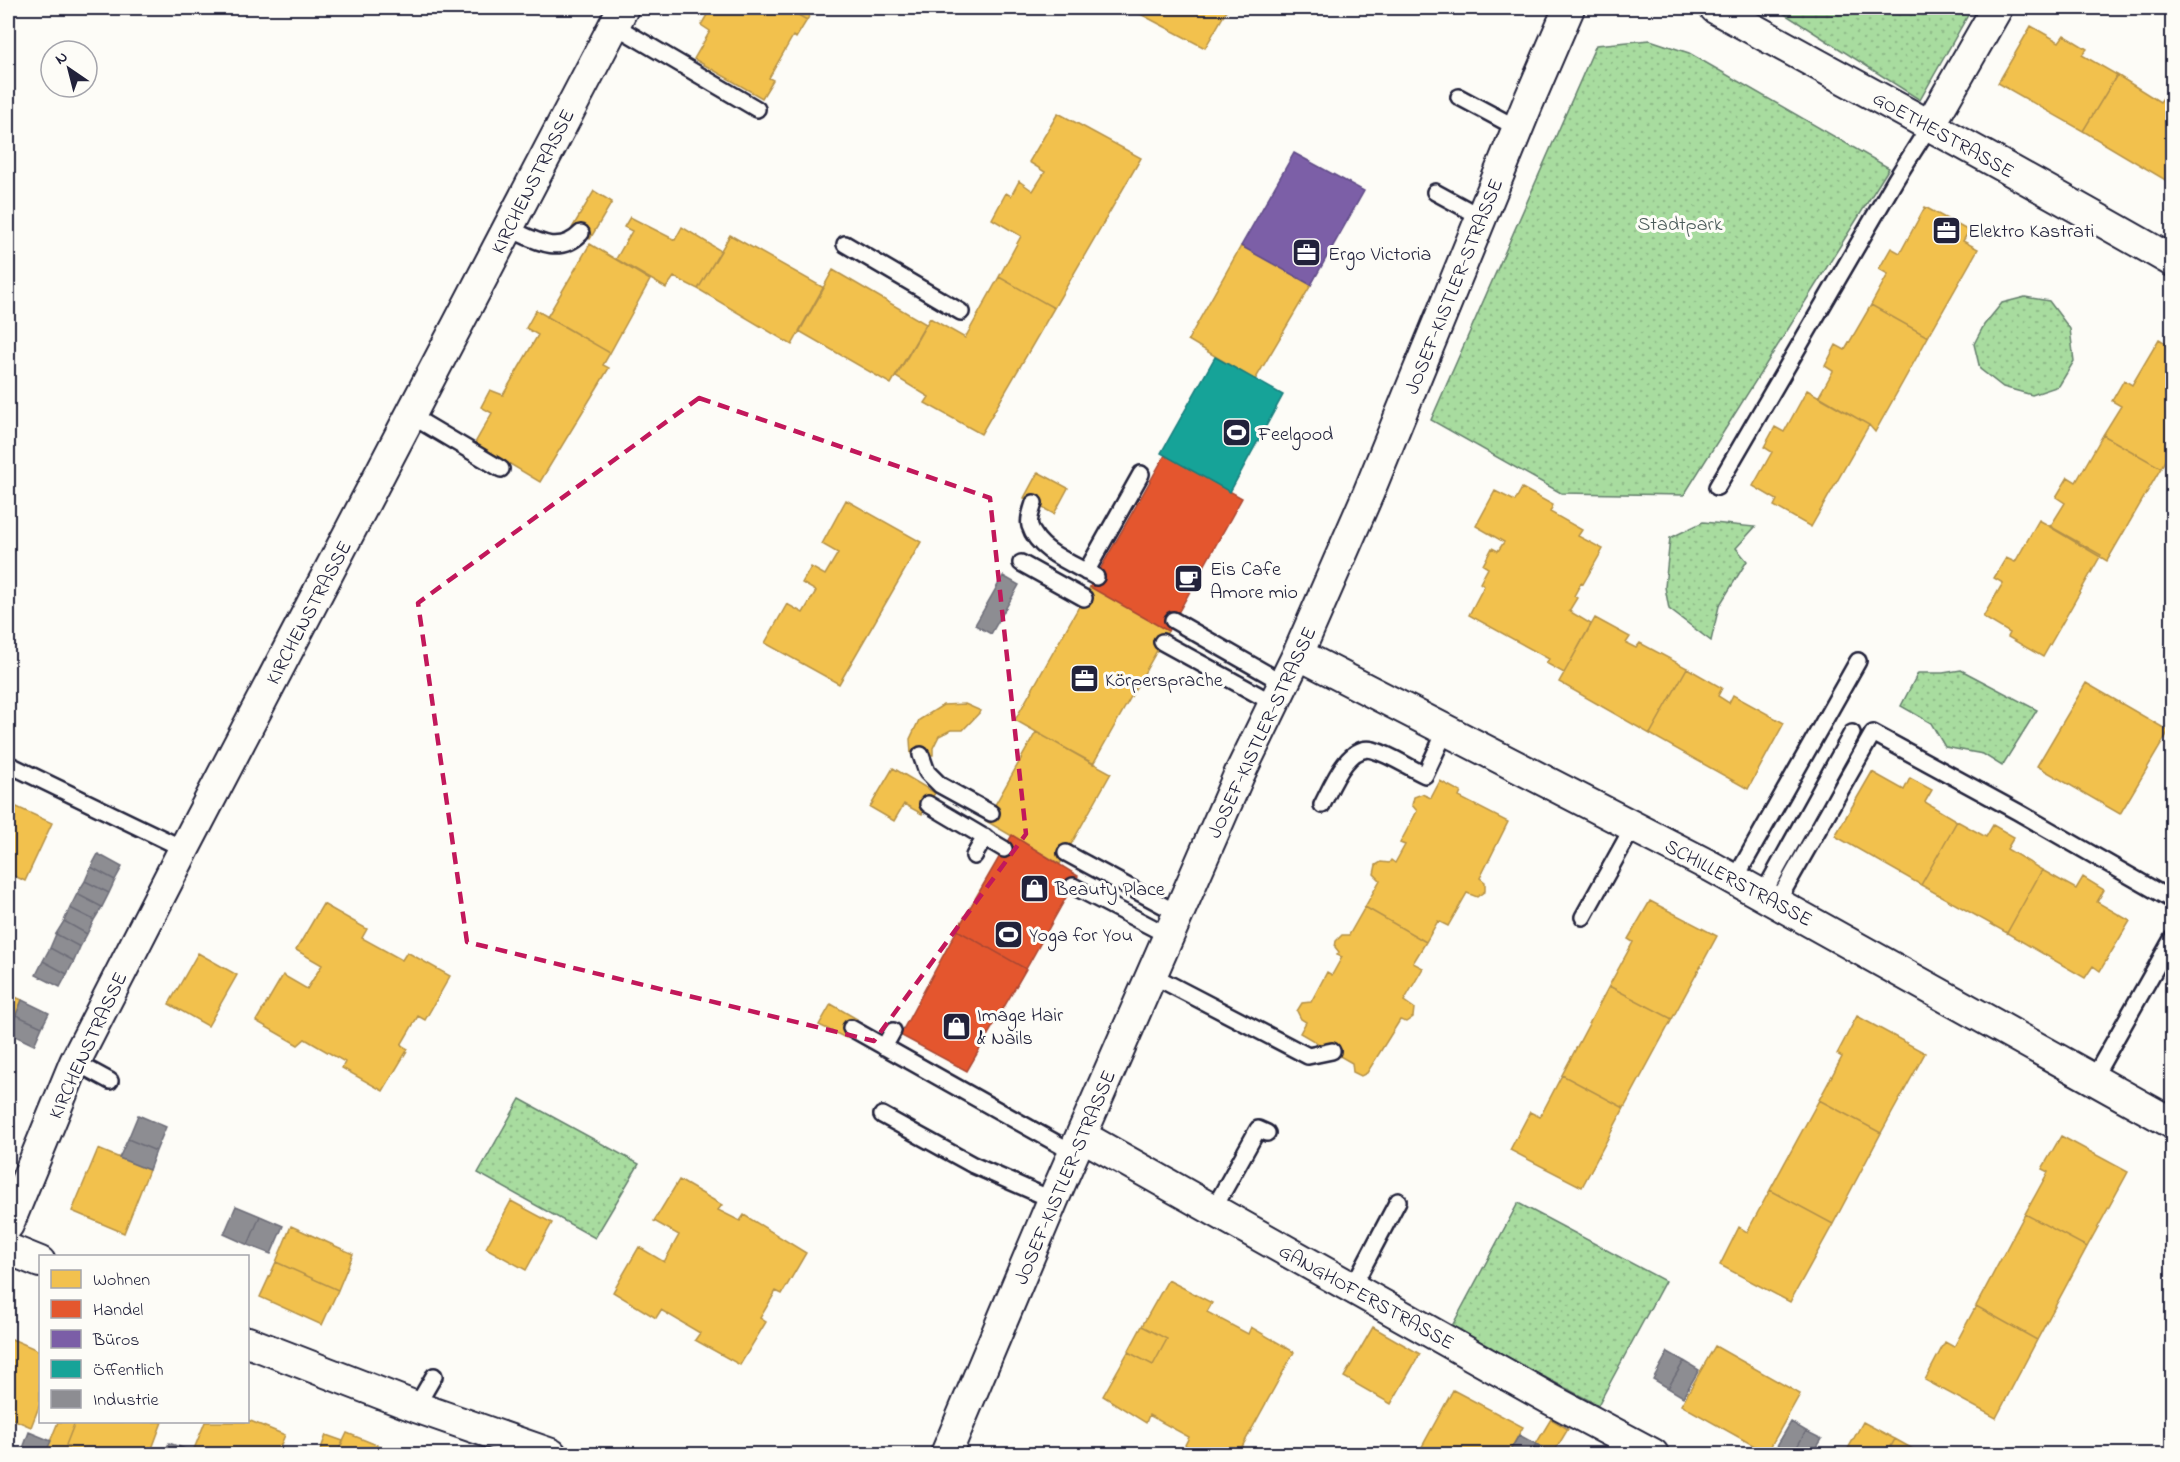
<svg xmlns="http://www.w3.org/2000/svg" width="2180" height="1462" font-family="'Indie Flower',sans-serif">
  <defs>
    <pattern id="grass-dots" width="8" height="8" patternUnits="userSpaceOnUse" patternTransform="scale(1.5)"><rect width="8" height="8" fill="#a8dc9f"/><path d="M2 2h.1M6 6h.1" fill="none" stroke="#90bc8a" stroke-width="1.8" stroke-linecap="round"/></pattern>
  </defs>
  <rect width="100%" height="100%" fill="#fdfcf7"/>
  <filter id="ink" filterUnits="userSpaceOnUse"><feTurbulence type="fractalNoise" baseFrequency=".0167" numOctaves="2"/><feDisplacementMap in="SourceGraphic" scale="12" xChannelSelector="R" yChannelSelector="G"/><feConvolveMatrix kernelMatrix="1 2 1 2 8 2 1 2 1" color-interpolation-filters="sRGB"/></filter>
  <g filter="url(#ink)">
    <path fill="url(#grass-dots)" stroke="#657f6d" stroke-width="1.5" d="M1775,8h197l-52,92z
      M1650,40l39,13 200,115 -205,327 -123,-2 -130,-73 165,-375z
      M2025,297l24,4 21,28 4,32 -15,25 -27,9 -29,-8 -23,-18 -6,-25 10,-19 18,-22z
      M1703,522l52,5 -19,21 11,13 -28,45 -8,35 -42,-32 -4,-22 5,-49z
      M1961,670l76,40 -35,56 -19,-12 -38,-7 -14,-24 -30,-17 17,-33h25z
      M520,1099l119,65 -44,74 -117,-65z
      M1518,1203l147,78 -67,124 -147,-77z"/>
    <path fill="#f2c14e" stroke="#b49148" stroke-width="1.5" d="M711,8l10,3 2,-3h63l21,12 -11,18 -3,-2 -24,42 4,2 -11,18 -68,-39 16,-28 -9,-6z
      M786,8h28l-7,12z
      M1129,8h99l-23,40z
      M2031,26l28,16 5,-7 23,14 -5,6 35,20 -34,56 -85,-48z
      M2117,75l43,27 6,-8 6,4v86l-89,-53z
      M1058,113l83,45 -87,150 -55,-31 22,-41 -29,-17 14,-26 5,3 8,-15 14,10 12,-19 -16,-10z
      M594,191l18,11 -22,37 -18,-11z
      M1925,207l44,24 -6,10 15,8 -50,88 -57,-32 17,-31 -9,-5 12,-21 9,5z
      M630,217l45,23 7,-13 39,24 -23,38 -24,-12 -8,11 -50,-29 16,-28 -8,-4z
      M730,235l94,53 -32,57 -94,-56z
      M590,244l60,36 -40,73 -63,-36z
      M1241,246l70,39 -56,95 -67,-40z
      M833,270l93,54 -35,60 -92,-53z
      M999,277l55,31 -73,126 -56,-31 4,-6 -33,-20 34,-59 35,20z
      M1871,305l57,32 -53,95 -6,-7 -50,-29 14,-25 -8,-5 11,-21 9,5z
      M536,310l74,43 -7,12 6,3 -69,114 -65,-39 17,-30 -11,-6 9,-17 13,5 35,-60 -12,-7z
      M2159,339l13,8v100l-11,21 -58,-33 18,-29 -9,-5 12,-21 8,5z
      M1807,390l62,35 -58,102 -37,-21 3,-6 -24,-14 19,-34 -8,-5 11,-20 9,5z
      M2103,435l58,33 -54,93 -57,-34 15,-24 -9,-6 12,-20 8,5z
      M1038,472l30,16 -14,26 -30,-16z
      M1522,488l31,17 -3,7 32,18 -4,6 25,13 -20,35 -2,-1 -7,13 3,2 -8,13 22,13 -27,49 -18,-10 3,-4 -80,-44 15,-29 -4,-3 8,-15 -5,-3 9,-17 6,3 6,-9 -28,-16 19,-35 20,10z
      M846,500l75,42 -82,142 -74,-41 22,-39 16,9 13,-22 -14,-8 9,-16 14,8 13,-22 -16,-9z
      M2039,520l62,35 -58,102 -35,-20 2,-4 -27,-16 20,-34 -9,-5 12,-20 9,4z
      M1090,587l78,44 -75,133 -78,-44z
      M1595,618l35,19 -4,6 10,5 4,-5 47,25 -37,66 -91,-52z
      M1687,668l35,20 -4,8 11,7 4,-8 51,28 -36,66 -98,-55z
      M2086,683l83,48 -49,83 -83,-48z
      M965,704l16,7 -18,19h-12l-12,6 -6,12v7l-22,-1 -1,-15 9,-19 24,-15z
      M1036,732l75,41 -51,91 -74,-43z
      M893,768l42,25 -13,21 -18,-10 -10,17 -24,-14z
      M1872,772l32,18 6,-12 22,12 -7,12 32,19 -36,64 -86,-49z
      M1440,781l21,11 -2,5 49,25 -28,56 5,4v9l-8,6 -10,-4 -19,33 -10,-5 -12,21 -61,-35 15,-27 -6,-6 2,-9 5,-3 8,1 2,-3 4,3 10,-18 -5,-2 17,-32 -5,-6 2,-8 8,-3 9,4z
      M8,803l44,20 -27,58 -17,-8z
      M1957,821l29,16 7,-12 21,12 -7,12 35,21 -35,63 -86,-48z
      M2042,870l34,19 7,-12 21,13 -7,12 33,19 -30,50 -7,-5 -8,12 -78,-45z
      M1650,901l67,35 -45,83 -63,-33 24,-44 -5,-3z
      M323,904l44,25 -5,9 40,22 5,-8 43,24 -25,44 -7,-4 -17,29 7,4 -25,42 -41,-23 3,-6 -40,-23 -7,6 -42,-24 27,-46 24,14 15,-24 -26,-15z
      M1365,907l61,35 -13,21 10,5 -19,33 10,7 -1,9 -7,5 -6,-2 -33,53 -6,3 -8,-4 -1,-9 -52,-30 6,-11 -5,-3 -4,-8 5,-8 9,-1 16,-30 5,3 10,-18 -5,-2 2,-3 -4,-5 1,-6 6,-6h7z
      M198,953l39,22 -29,51 -39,-22z
      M1609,986l63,33 -48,89 -62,-33z
      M8,994l14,6 -8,18 -6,-3z
      M831,1004l26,15 -11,19 -27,-13z
      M1857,1016l68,37 -44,80 -62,-33 23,-43 -5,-3z
      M1562,1075l62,33 -42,79 -72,-37 20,-38 10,5z
      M1819,1100l62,33 -48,91 -63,-34z
      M2061,1136l67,36 -41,75 -62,-33 23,-42 -6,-3z
      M98,1149l51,21 -25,63 -52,-22z
      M679,1180l43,25 -4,5 22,11 4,-6 62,38 -24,41 -6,-3 -16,27 6,4 -26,43 -45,-25 5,-7 -39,-23 -5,8 -43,-26 26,-45 25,15 15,-27 -25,-14z
      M1770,1190l63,34 -43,78 -70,-37 19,-38 8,5z
      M511,1201l41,22 -26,47 -40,-22z
      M2025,1214l62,33 -50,93 -61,-34z
      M291,1226l62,28 -15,36 -62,-28z
      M276,1262l62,28 -16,35 -62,-28z
      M1168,1280l44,23 -5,9 41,22 3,-7 43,25 -56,102h-35l-18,-9 4,-8 -40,-22 -3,8 -43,-27 25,-44 25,13 14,-26 -25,-13z
      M1976,1306l61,34 -41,78 -71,-38 20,-38 9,5z
      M1142,1326l25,13 -14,26 -25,-13z
      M1373,1327l47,27 -29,50 -47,-27z
      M12,1339l28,12v53l-9,23 -23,-10v-68z
      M1715,1346l85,48 -33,59 -86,-48z
      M1453,1390l70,37 -15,27h-90z
      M1551,1419l17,10 -15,25 -17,-10z
      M248,1420l37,15 -8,19h-85l13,-32h43z
      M58,1422h17l-9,23 3,1 -3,8h-21z
      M75,1422h87l-12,32h-84l3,-8 -3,-1z
      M1863,1422l32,17 -8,15h-42z
      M347,1433l52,21h-62z
      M326,1435l17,6 -6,13h-18z
      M1895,1439l27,15h-35z"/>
    <path fill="#e4572e" stroke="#aa4732" stroke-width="1.5" d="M1165,455l77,43 -74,133 -78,-44z
      M1012,835l66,41 -52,93 -69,-39z
      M957,930l69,39 -59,102 -67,-36z"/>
    <path fill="#7b5ea7" stroke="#604c87" stroke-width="1.5" d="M1294,153l70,38 -53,94 -70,-39z"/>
    <path fill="#17a398" stroke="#1a7c7c" stroke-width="1.5" d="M1215,357l68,38 -53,97 -69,-39z"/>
    <path fill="#8d8d92" stroke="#6d6d78" stroke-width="1.5" d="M1003,576l16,9 -28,49 -16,-9z
      M98,854l24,13 -7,13 -24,-13z
      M91,867l24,13 -6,13 -24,-12z
      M85,881l24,12 -7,14 -25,-13z
      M77,894l25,13 -8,13 -24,-12z
      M70,908l24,12 -7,14 -23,-13z
      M64,921l23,13 -7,13 -24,-13z
      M56,934l24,13 -6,14 -24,-13z
      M50,948l24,13 -7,13 -24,-13z
      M43,961l24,13 -7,13 -24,-12z
      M22,1000l27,13 -7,14 -26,-12z
      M16,1015l26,12 -8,18 -21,-10 -3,-9z
      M138,1115l28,12 -10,24 -28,-12z
      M128,1139l28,12 -7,19 -30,-12z
      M236,1206l24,10 -12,29 -24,-11z
      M260,1216l23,10 -12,28 -23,-9z
      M1668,1352l16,9 -16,27 -15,-9z
      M1684,1361l15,9 -16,27 -15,-9z
      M1791,1422l15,9 -13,23h-9l-9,-5z
      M1806,1431l16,8 -9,15h-20z
      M29,1432l22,9 -6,13h-24z
      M1519,1435l17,9 -6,10h-22z
      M169,1443l24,9 -1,2h-28z
      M1536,1444l17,10h-23z"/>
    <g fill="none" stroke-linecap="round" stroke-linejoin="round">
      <defs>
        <path id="service" d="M614,25l143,84
          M1459,97l58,31
          M1435,192l46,25
          M508,228c25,11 50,29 73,5
          M845,244l116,68
          M410,415l91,54
          M1717,487l179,-308 34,-54
          M1034,503c-2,7 -6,16 -4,23 8,26 44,38 66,51
          M1021,563l63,35
          M1086,572l55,-98
          M1173,620l110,63
          M1162,642l111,61
          M921,755l6,17 13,13 51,28
          M8,764l176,85
          M928,804l76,45
          M1322,805c9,-17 26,-62 51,-55 18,5 35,17 52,25l21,-45
          M1066,853l113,61
          M974,856l11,-19
          M1735,879l123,-218
          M1073,886l96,50
          M1763,894l89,-161
          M1777,902l96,-169 145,79 154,88
          M1583,917l50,-90
          M1152,975l156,81 24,-5
          M851,1028l223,125
          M884,1047l9,-16
          M75,1062l35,19
          M2093,1079l79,-140
          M882,1115l91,50 80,35
          M1213,1210l45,-81 9,4
          M1352,1288l46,-87
          M416,1407l18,-31"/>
        <path id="minor" d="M1715,8c152,84 306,166 457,253
          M1930,125l67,-117
          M1298,654l414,213 460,256
          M1082,1136l468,263 103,55
          M8,1225l67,-163 109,-213 439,-841
          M8,1249l32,13
          M248,1342l168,65 135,47
          M946,1454l107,-254 186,-425 59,-121 70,-160 160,-391 41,-95"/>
      </defs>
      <use href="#service" stroke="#22223b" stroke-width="20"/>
      <use href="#minor" stroke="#22223b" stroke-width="34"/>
      <use href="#service" stroke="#fdfcf7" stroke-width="15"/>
      <use href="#minor" stroke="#fdfcf7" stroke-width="30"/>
    </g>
  </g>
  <path fill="none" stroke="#c2185b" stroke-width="4.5" stroke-dasharray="12 8" stroke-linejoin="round" d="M699,398l291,100 36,336 -152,207 -407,-99 -49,-339z"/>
  <defs>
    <symbol id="office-square" viewBox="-11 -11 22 22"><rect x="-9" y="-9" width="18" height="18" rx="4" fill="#22223b" stroke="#fdfcf7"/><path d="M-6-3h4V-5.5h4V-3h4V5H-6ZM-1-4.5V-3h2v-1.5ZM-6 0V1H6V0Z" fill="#fff"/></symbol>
    <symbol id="stadium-square" viewBox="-11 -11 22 22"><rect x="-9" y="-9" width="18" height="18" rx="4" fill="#22223b" stroke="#fdfcf7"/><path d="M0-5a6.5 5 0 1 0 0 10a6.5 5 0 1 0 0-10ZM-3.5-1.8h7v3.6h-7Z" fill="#fff"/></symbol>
    <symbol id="cafe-square" viewBox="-11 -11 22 22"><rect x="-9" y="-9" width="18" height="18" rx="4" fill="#22223b" stroke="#fdfcf7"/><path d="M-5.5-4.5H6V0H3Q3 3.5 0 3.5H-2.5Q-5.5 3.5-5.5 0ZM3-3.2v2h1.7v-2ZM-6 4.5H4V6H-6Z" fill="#fff"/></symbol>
    <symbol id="shop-square" viewBox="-11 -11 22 22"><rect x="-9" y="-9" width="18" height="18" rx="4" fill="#22223b" stroke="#fdfcf7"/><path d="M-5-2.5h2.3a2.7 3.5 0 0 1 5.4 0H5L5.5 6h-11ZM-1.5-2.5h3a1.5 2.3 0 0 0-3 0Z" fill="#fff"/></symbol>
  </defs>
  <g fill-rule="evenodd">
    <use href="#office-square" x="1930" y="214" width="33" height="33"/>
    <use href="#office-square" x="1290" y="236" width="33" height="33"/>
    <use href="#stadium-square" x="1220" y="416" width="33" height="33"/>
    <use href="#cafe-square" x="1172" y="562" width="33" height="33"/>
    <use href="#office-square" x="1068" y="662" width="33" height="33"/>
    <use href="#shop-square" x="1018" y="872" width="33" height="33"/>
    <use href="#stadium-square" x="992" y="918" width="33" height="33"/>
    <use href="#shop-square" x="940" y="1010" width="33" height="33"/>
  </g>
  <g text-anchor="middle" stroke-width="6" stroke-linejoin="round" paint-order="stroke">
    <g font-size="20" fill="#22223b" stroke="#fdfcf7">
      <text transform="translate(1944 134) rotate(29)" y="7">GOETHESTRASSE</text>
      <text transform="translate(532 181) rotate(-63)" y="7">KIRCHENSTRASSE</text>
      <text transform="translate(1453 286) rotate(-68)" y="7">JOSEF-KISTLER-STRASSE</text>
      <text transform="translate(308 612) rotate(-62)" y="7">KIRCHENSTRASSE</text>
      <text transform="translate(1261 732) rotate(-65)" y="7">JOSEF-KISTLER-STRASSE</text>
      <text transform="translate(1739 882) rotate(28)" y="7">SCHILLERSTRASSE</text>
      <text transform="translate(87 1045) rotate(-65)" y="7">KIRCHENSTRASSE</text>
      <text transform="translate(1064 1177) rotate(-67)" y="7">JOSEF-KISTLER-STRASSE</text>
      <text transform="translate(1367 1296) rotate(29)" y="7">GANGHOFERSTRASSE</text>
    </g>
    <g font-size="20" fill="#4a5a59" stroke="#fdfcf7">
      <text x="1680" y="230">Stadtpark</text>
    </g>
    <g font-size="20" fill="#22223b" stroke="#fdfcf7" text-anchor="start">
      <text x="1968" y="237">Elektro Kastrati</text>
      <text x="1328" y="260">Ergo Victoria</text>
      <text x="1258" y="440">Feelgood</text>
      <text x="1210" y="575">Eis Cafe<tspan x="1210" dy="23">Amore mio</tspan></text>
      <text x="1105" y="686">Körpersprache</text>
      <text x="1055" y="895">Beauty Place</text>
      <text x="1029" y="941">Yoga for You</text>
      <text x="977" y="1021">Image Hair<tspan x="977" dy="23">&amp; Nails</tspan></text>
    </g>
  </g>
  <rect width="2180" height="1462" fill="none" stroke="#fdfcf7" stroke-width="30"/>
  <rect x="15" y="15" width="2150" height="1432" fill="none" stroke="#22223b" stroke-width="2" filter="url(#ink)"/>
  <rect x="39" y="1255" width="210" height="168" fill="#fdfcf7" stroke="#a5a5ac" stroke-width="1.5"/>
  <rect x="51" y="1270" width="30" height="18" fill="#f2c14e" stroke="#a5a5ac" stroke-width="1.5"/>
  <text x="93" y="1285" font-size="18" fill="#22223b">Wohnen</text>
  <rect x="51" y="1300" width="30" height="18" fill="#e4572e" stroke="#a5a5ac" stroke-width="1.5"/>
  <text x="93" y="1315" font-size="18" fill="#22223b">Handel</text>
  <rect x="51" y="1330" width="30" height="18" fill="#7b5ea7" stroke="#a5a5ac" stroke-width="1.5"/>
  <text x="93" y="1345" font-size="18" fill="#22223b">Büros</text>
  <rect x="51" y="1360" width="30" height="18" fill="#17a398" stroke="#a5a5ac" stroke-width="1.5"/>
  <text x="93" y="1375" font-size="18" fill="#22223b">Öffentlich</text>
  <rect x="51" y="1390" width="30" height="18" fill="#8d8d92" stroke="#a5a5ac" stroke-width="1.5"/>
  <text x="93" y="1405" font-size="18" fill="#22223b">Industrie</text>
  <g transform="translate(69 69) rotate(325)"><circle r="28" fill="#fdfcf7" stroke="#a5a5ac" stroke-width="1.5"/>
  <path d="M0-4.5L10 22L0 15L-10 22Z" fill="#22223b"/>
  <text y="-9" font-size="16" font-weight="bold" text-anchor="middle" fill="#22223b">N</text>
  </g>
</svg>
